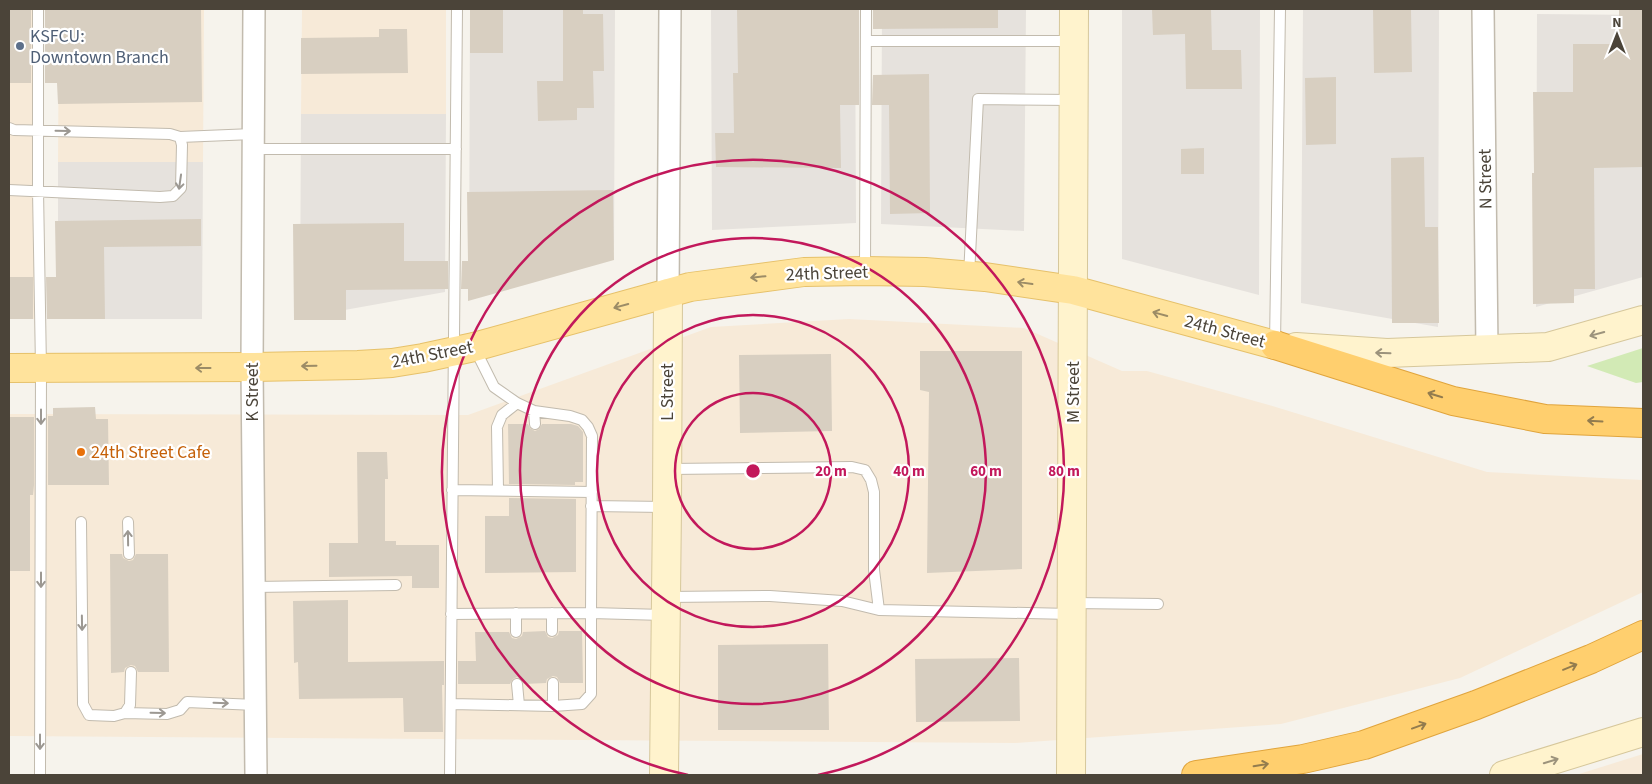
<svg xmlns="http://www.w3.org/2000/svg" width="1652" height="784" font-family="'Source Sans 3',sans-serif">
  <rect width="100%" height="100%" fill="#f6f3ec"/>
  <path fill="#f7ead8" d="M9,9h27l-2,310h-25z
    M59,9h145l-1,153h-145z
    M302,9h144v105h-145z
    M849,319l175,9 98,43h25l122,34 218,67 155,8 1,112 -183,86 -179,46 -265,19 -1007,-7v-322l459,1 243,-88z
    M1643,754v21h-67z"/>
  <path fill="#e6e2dd" d="M470,9h145l-1,241 -145,38z
    M711,9h144l1,214 -144,7z
    M882,9h144l-2,222 -143,-7z
    M1122,9h138l-1,286 -137,-36z
    M1303,9h136l-1,318 -137,-24z
    M1537,14l106,1v262l-107,30z
    M301,114h145l-1,178 -145,26z
    M58,162h145l-1,157h-144z"/>
  <path fill="#d2eab5" d="M1643,348v34l-7,1 -49,-17z"/>
  <path fill="#d8cfc1" d="M9,9h22v74h-22z
    M45,9h156l1,93 -144,2 -1,-21h-12z
    M470,9h33v44h-33z
    M563,9h20v5h20l1,57h-11l1,37h-17v12l-39,1 -1,-40h26z
    M737,9h122v96h-19l1,63 -125,-1 -1,-34h19l-1,-60h5z
    M873,9h125v19l-125,1z
    M1152,9h59l1,41h29l1,39h-56l-1,-55 -32,1z
    M1373,9h38l1,63 -38,1z
    M1643,9v158l-49,1 1,121h-21v14l-41,1 -1,-131h2l-1,-81h40v-48h46v-34z
    M379,29h28l1,44 -107,1v-36l78,-1z
    M929,74l1,139 -40,1 -1,-109h-17l1,-30z
    M1336,77v67l-30,1 -1,-67z
    M1204,148v26h-23v-25z
    M1424,157l1,70h13l1,96h-47l-1,-165z
    M613,190l1,70 -146,41v-12h-7l1,-28h6l-1,-69z
    M201,219v27l-97,1 1,72h-58l-1,-42h10l-1,-56z
    M404,223v38h44v28l-102,1v30h-52l-1,-96z
    M9,277h24v42h-24z
    M920,351h102v218l-95,4 2,-181 -9,-2z
    M831,354l1,77 -92,2 -1,-78z
    M95,407l1,12h12l1,66h-61v-69h5v-8z
    M9,417h25v68l-1,10h-3v76h-21z
    M508,424h20l2,4 5,3 4,-2 3,-5h29l7,2 5,6v50h-8v3l-66,-1z
    M357,452h30l1,27h-3v62h11v4h43v43h-27v-12l-83,1v-34h29z
    M509,498l67,1v73l-91,1v-57h24z
    M110,554h12l1,4 6,3 4,-1 3,-6h32l1,118h-31l-3,-6 -4,-1 -6,3 -1,4 -13,1z
    M348,600v62l96,-1v24h-2l1,47h-39l-1,-34 -104,1 -1,-37 -4,1 -1,-62z
    M545,631l3,6 4,1 6,-3 1,-4h23l1,52h-23l-3,-6 -4,-1 -6,3 -1,4 -22,1 -2,-4 -5,-3 -4,2 -3,5h-52v-23h18l-1,-29h34l3,6 4,1 6,-3 1,-4z
    M828,644l1,86h-111v-85z
    M1019,658l1,63 -104,1 -1,-63z"/>
  <g fill="none" stroke-linecap="round" stroke-linejoin="round">
    <defs>
      <path id="lane" d="M38,9v181l3,178 -1,407
        M866,41h206
        M9,128l5,2 156,4 10,3 2,8 -1,43 -8,8 -13,1 -151,-7
        M180,137l73,-3
        M253,149h203
        M865,270l1,-261
        M969,275l9,-176 95,1
        M1275,344l5,-335
        M475,349l19,38 23,16 17,8 36,5 12,4 6,7 4,9 -1,177 73,2
        M534,411l1,13
        M668,469l184,-2 13,3 6,10 3,12v78l5,40
        M452,490l140,2
        M498,490l-1,-63 5,-12 15,-12
        M591,506l74,1
        M81,522l2,182 6,11 25,1 11,-3 5,-8 1,-33
        M128,522l1,32
        M254,587l142,-2
        M667,597l103,-1 72,5 37,9 192,4
        M1073,603l85,1
        M516,613v19
        M552,613v18
        M553,683v23
        M517,684l2,21
        M451,704l102,2 29,-2 9,-10v-81l-140,1
        M125,713l42,1 13,-4 7,-8 69,3
        M450,775l7,-766"/>
      <path id="street" d="M254,9l-2,358 4,408
        M1483,9l4,341
        M668,293l2,-284"/>
      <path id="secondary" d="M1296,347l91,6 161,-6 95,-27
        M664,775l3,-268 1,-214
        M1071,775l3,-766
        M1504,775l139,-43"/>
      <path id="primary" d="M9,368l243,-1 106,-2 34,-2 31,-5 51,-11 216,-60 114,-15 61,-1 60,1 60,5 88,13 202,55"/>
      <path id="highway" d="M1275,345l178,56 92,18 98,4
        M1196,775l107,-16 61,-14 112,-40 115,-46 52,-24"/>
    </defs>
    <use href="#lane" stroke="#c2bbae" stroke-width="12"/>
    <use href="#street" stroke="#c2bbae" stroke-width="24"/>
    <use href="#secondary" stroke="#d6c79b" stroke-width="30"/>
    <use href="#primary" stroke="#e6c16a" stroke-width="30"/>
    <use href="#highway" stroke="#e0a43c" stroke-width="30"/>
    <use href="#lane" stroke="#fff" stroke-width="10"/>
    <use href="#street" stroke="#fff" stroke-width="21"/>
    <use href="#secondary" stroke="#fff3cd" stroke-width="28"/>
    <use href="#primary" stroke="#ffe39c" stroke-width="28"/>
    <use href="#highway" stroke="#ffcf6e" stroke-width="28"/>
  </g>
  <defs><path id="oneway-shaft" d="M-6 0H5M1.5-3L5.5 0L1.5 3" fill="none" stroke-width="1.6" stroke-linecap="round" stroke-linejoin="round" transform="scale(1.25)"/></defs>
  <g stroke="#9c9892">
    <use href="#oneway-shaft" transform="translate(63 131) rotate(1)"/>
    <use href="#oneway-shaft" transform="translate(180 182) rotate(98)"/>
    <use href="#oneway-shaft" transform="translate(41 417) rotate(90)"/>
    <use href="#oneway-shaft" transform="translate(128 538) rotate(-91)"/>
    <use href="#oneway-shaft" transform="translate(41 580) rotate(90)"/>
    <use href="#oneway-shaft" transform="translate(82 623) rotate(89)"/>
    <use href="#oneway-shaft" transform="translate(221 703) rotate(2)"/>
    <use href="#oneway-shaft" transform="translate(158 713) rotate(1)"/>
    <use href="#oneway-shaft" transform="translate(40 742) rotate(90)"/>
  </g>
  <g stroke="#9c8c66">
    <use href="#oneway-shaft" transform="translate(758 277) rotate(174)"/>
    <use href="#oneway-shaft" transform="translate(1025 283) rotate(-172)"/>
    <use href="#oneway-shaft" transform="translate(621 306) rotate(165)"/>
    <use href="#oneway-shaft" transform="translate(1160 314) rotate(-165)"/>
    <use href="#oneway-shaft" transform="translate(309 366) rotate(179)"/>
    <use href="#oneway-shaft" transform="translate(203 368) rotate(180)"/>
  </g>
  <g stroke="#9c937c">
    <use href="#oneway-shaft" transform="translate(1597 334) rotate(165)"/>
    <use href="#oneway-shaft" transform="translate(1383 353) rotate(-178)"/>
    <use href="#oneway-shaft" transform="translate(1551 761) rotate(-17)"/>
  </g>
  <g stroke="#937c4e">
    <use href="#oneway-shaft" transform="translate(1435 395) rotate(-163)"/>
    <use href="#oneway-shaft" transform="translate(1595 421) rotate(-177)"/>
    <use href="#oneway-shaft" transform="translate(1570 667) rotate(-22)"/>
    <use href="#oneway-shaft" transform="translate(1419 726) rotate(-20)"/>
    <use href="#oneway-shaft" transform="translate(1261 765) rotate(-9)"/>
  </g>
  <g fill="none" stroke="#c2185b" stroke-width="2.5">
    <circle cx="753" cy="471" r="78"/>
    <circle cx="753" cy="471" r="156"/>
    <circle cx="753" cy="471" r="233"/>
    <path d="M688 775A311 311 0 1 1 818 775"/>
  </g>
  <circle fill="#5c6f8a" stroke="#fff" stroke-width="2" cx="20" cy="46" r="5"/>
  <circle fill="#e8710a" stroke="#fff" stroke-width="2" cx="81" cy="452" r="5"/>
  <g text-anchor="middle" stroke-width="4.5" stroke-linejoin="round" paint-order="stroke">
    <g font-size="18" fill="#4e5e75" stroke="#fff" text-anchor="start">
      <text x="30" y="42">KSFCU:<tspan x="30" dy="21">Downtown Branch</tspan></text>
    </g>
    <g font-size="18" fill="#4b4439" stroke="#fff">
      <text transform="translate(1485 179) rotate(-91)" y="6">N Street</text>
      <text transform="translate(827 273) rotate(-2)" y="6">24th Street</text>
      <text transform="translate(1225 331) rotate(15)" y="6">24th Street</text>
      <text transform="translate(432 354) rotate(-11)" y="6">24th Street</text>
      <text transform="translate(252 392) rotate(-90)" y="6">K Street</text>
      <text transform="translate(667 392) rotate(-90)" y="6">L Street</text>
      <text transform="translate(1073 392) rotate(-90)" y="6">M Street</text>
    </g>
    <g font-size="18" fill="#c56008" stroke="#fff" text-anchor="start">
      <text x="91" y="458">24th Street Cafe</text>
    </g>
  </g>
  <circle cx="753" cy="471" r="8" fill="#c2185b" stroke="#fff" stroke-width="2.5"/>
  <g font-size="15" text-anchor="middle" font-weight="bold" fill="#c2185b" stroke="#fff" stroke-width="4.5" stroke-linejoin="round" paint-order="stroke">
    <text x="831" y="476">20 m</text>
    <text x="909" y="476">40 m</text>
    <text x="986" y="476">60 m</text>
    <text x="1064" y="476">80 m</text>
  </g>
  <rect width="1652" height="784" fill="none" stroke="#4b4439" stroke-width="20"/>
  <g transform="translate(1617 35)" stroke="#ffffff" stroke-width="4" paint-order="stroke">
  <path d="M0-4L9 19L0 12L-9 19Z" fill="#4b4439"/>
  <text y="-8" font-size="14" font-weight="bold" text-anchor="middle" fill="#4b4439">N</text>
  </g>
</svg>
